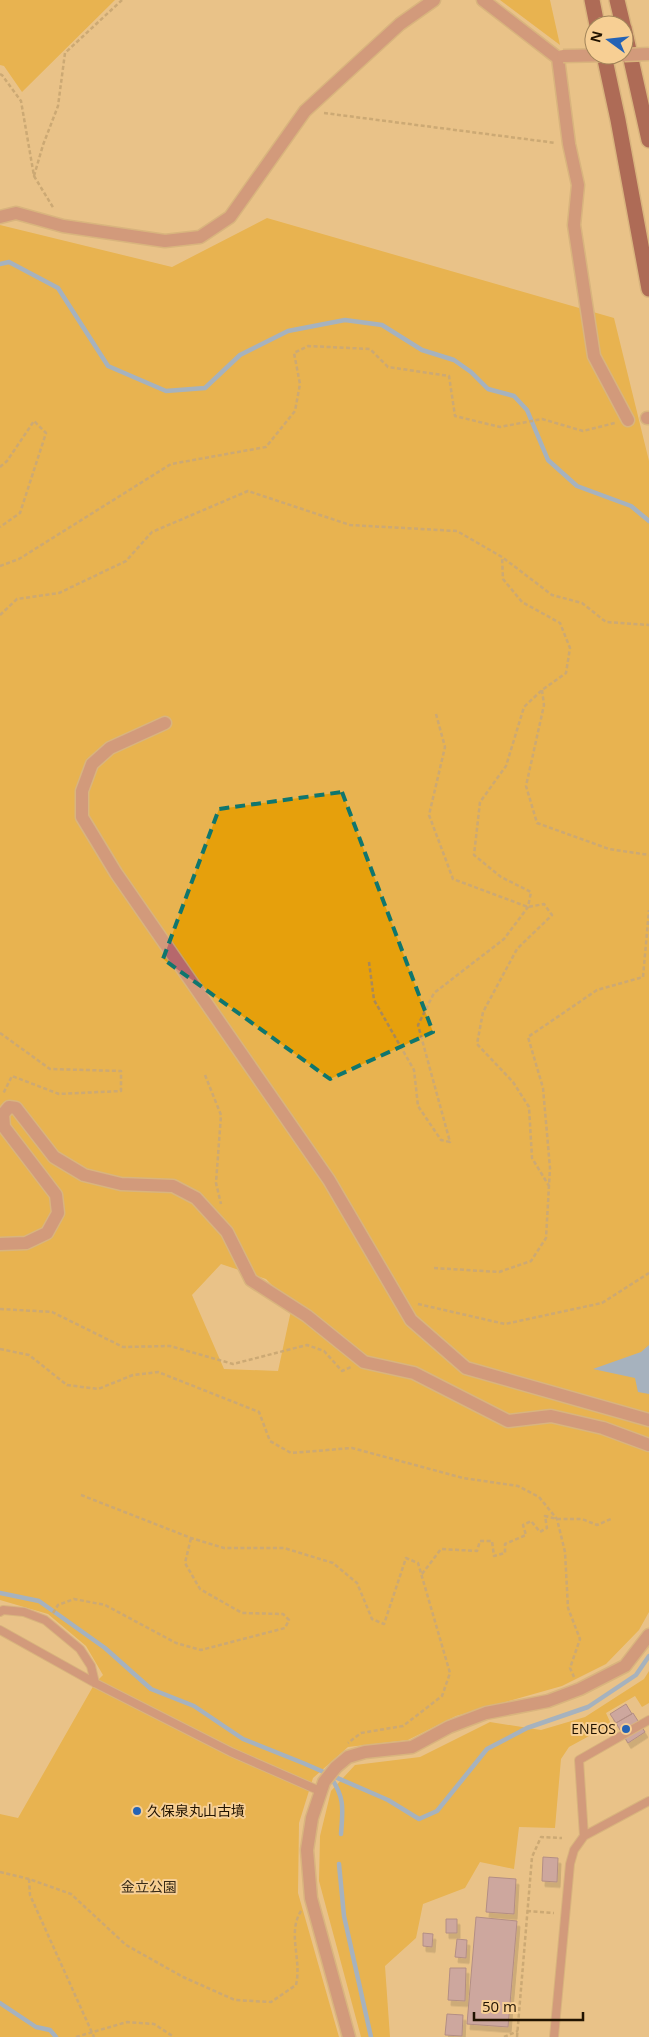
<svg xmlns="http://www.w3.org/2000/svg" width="649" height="2037" font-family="'Open Sans','Noto Sans JP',sans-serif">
  <defs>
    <filter id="shadow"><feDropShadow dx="3" dy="5.5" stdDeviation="0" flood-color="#0004"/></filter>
  </defs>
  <rect width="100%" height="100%" fill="#e9c288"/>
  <path fill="#e6a00c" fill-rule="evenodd" d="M0,0h115l-93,92 -18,-26 -4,-1z
    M501,0h49l10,45 -60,-45z
    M267,218l347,100 35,143v1151l-10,18 -33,34 -44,22 -106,30 -48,24 -60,7 -35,31 -14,45 -1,70 41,144h-339v-223l18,4 77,-135 8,-8 -17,-29 -38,-32 -48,-14v-1375l172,42zM221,1264l45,15 26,27 -14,65 -54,-2 -32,-74z
    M649,1671v32l-7,4 -7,-11 -29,17 5,11 -42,23 -8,12 -6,69 -36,-1 -5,42 -34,-7 -15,26 -42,16 -7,34 -31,28 5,71h-29l-42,-156 1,-45 11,-45 24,-26 65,-8 70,-35 51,8 44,-13 59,-38z"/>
  <path fill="#559dff" d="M649,1345v49l-11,-2 -3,-14 -42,-9 48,-17z"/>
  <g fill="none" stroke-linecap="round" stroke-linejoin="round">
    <path stroke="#559dff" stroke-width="4.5" d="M0,264l9,-2 49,26 50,78 58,25 39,-3 35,-33 48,-24 57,-11 37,5 40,25 32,10 17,12 17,17 26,7 13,14 21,50 29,26 54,20 18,15
      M0,1593l39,8 66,47 46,41 43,17 49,33 60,24 85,37 31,19 18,-8 50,-62 40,-21 61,-21 48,-32 13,-19
      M330,1776c15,22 13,32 11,58
      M339,1864l5,52 27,121
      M0,2003l36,24 14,3 6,7"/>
  </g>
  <path fill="#ab85b9" stroke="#724e7f" filter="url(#shadow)" d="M626,1704l6,10 -16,9 -6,-9z
    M633,1713l12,19 -17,11 -12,-20z
    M543,1857l15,1 -1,24 -15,-1z
    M489,1877l27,2 -2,35 -28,-2z
    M476,1917l41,4 -9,106 -41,-3z
    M446,1919h11v14h-11z
    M423,1933l10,1 -1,13 -9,-1z
    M457,1939l10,1 -1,18 -11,-1z
    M450,1968h16l-1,33 -17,-1z
    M447,2014l16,1 -1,21 -17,-1z"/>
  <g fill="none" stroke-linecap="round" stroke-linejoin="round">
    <defs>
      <path id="lane" d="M0,1612l3,-2 21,2 21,8 35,29 11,17 4,17
        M0,1630l95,53 136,69 89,39
        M584,1836l-5,-76 70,-40
        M554,2037l16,-173 4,-14 10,-14 65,-35"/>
      <path id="street" d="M483,0l75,58 11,86 9,41 -4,40 20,131 34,64
        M0,217l16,-4 47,13 102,15 35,-4 30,-20 75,-106 95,-87 34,-24
        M647,418h2
        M165,723l-55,25 -18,16 -10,27v26l34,56 213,307 82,140 55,48 183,52
        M0,1244l26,-1 21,-10 11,-20 -2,-18 -52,-68 -1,-13 6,-7 7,1 38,49 30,18 37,9 52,2 23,12 31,34 24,48 56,36 57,46 50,11 94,48 43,-5 52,12 46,17
        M349,2037l-38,-139 -4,-48 5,-32 12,-36 12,-15 12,-10 17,-5 47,-5 37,-20 37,-14 62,-12 32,-12 45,-23 24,-31"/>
      <path id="highway" d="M592,0l5,25
        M617,0l6,25
        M624,28l25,112
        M604,55l14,65 31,169"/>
    </defs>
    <use href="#lane" stroke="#c5a270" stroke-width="10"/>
    <use href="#street" stroke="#c5a270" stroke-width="15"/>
    <use href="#highway" stroke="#c5a270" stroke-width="18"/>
    <path stroke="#a8895b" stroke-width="2.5" stroke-dasharray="4 2.5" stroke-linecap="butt" d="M0,74l2,1 19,26 13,75 20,33
      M324,113l232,30
      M34,176l9,-31 15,-39 7,-53 57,-53
      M0,467l7,-6 27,-40 12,12 -26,80 -20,14
      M0,566l19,-7 152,-95 95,-17 29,-36 5,-27 -6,-31 14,-7 62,3 18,18 61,9 6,40 45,11 42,-8 41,12 32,-8
      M0,615l17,-16 42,-6 67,-32 26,-29 96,-41 102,34 107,6 45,26 50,38 30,8 24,19 43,3
      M542,690l2,15 -18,81 11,37 72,26 40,6
      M436,714l9,33 -16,68 24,64 75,28 16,-3 8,11 -35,34 -34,63 -6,32 36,38 16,25 3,51 17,28
      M369,962l5,38 40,70 4,36 23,34 9,2 -32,-117 16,-32 70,-54 24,-32 3,-15 -30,-15 -27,-22 6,-53 26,-36 18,-59 18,-17 24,-17 4,-25 -10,-25 -38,-21 -19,-23 -1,-22
      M0,1033l50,36 71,2v20l-62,3 -47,-18 -9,18
      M205,1075l16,40 -5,68 5,21
      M434,1268l65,4 32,-11 15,-23 4,-70 -7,-80 -15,-51 69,-47 46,-13 6,-67
      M418,1304l87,20 97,-21 47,-30
      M0,1309l52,3 71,35 47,-1 63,18 74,-19 17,6 18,20 9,-4
      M0,1349l29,6 38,30 31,4 35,-14 25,-3 101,40 11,29 21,12 61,-5 111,30 55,8 21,11 18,22 8,33 3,56 12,31 -10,29 4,9
      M81,1495l110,43 33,10h60l49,15 24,20 15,36 12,5 22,-66 12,5 32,110 -8,23 -39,30 -42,7 -13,10
      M422,1574l19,-25 36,2 3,-10h12l2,15 11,-3v-9l21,-9 -3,-10 8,-4 9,11 7,-4 -2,-12 12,3h25l15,6 14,-6
      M53,1613l5,-8 16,-6 31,6 71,38 25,7 84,-22 4,-8 -6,-6 -41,-1 -42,-24 -15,-26 6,-25
      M0,1872l29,7 42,15 55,51 57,32 52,23 36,2 25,-17c6,-26 -9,-52 5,-74
      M29,1879l1,16 64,142
      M527,1911l27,2
      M76,2037l51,-15 27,2 20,13
      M504,2037l14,-6
      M517,2037l15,-180 9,-20 21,1"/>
    <use href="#lane" stroke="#b6686c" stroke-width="8"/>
    <use href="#street" stroke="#b6686c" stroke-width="12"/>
    <use href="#highway" stroke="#67001a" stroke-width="15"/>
    <defs>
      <path id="street-bridge" d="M624,55l25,-1
        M563,56l49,-1"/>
    </defs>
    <use href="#street-bridge" stroke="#c5a270" stroke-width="15" stroke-linecap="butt"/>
    <use href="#street-bridge" stroke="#b6686c" stroke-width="12"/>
  </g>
  <path d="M0 0H649V2037H0ZM342,792l91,240 -103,47 -167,-120 56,-150z" fill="#e9c288" fill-opacity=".55" fill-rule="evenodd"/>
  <path fill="none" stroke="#0f766e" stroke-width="4" stroke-dasharray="10 6" stroke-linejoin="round" d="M342,792l91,240 -103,47 -167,-120 56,-150z"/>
  <g fill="#2563b5" stroke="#f7cf94" stroke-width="2">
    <circle cx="626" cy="1729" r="5"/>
    <circle cx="137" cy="1811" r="5"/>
  </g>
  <g text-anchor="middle" stroke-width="4" stroke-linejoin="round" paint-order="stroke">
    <g font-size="14" fill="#211300" stroke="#f7cf94" text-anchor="end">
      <text x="616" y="1734">ENEOS</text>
      <text x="147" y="1816" text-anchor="start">久保泉丸山古墳</text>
    </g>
    <g font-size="14" fill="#382a16" stroke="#f7cf94">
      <text x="149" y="1892">金立公園</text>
    </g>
  </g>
  <g transform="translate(609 40) rotate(285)"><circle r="24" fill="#f7cf94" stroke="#a18459"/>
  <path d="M0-4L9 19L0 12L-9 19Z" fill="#2563b5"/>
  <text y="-8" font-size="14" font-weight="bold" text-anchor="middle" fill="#211300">N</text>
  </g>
  <path d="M474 2012v8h109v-8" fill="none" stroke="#211300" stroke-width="2.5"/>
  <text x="482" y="2012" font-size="15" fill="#211300" stroke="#f7cf94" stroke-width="4" paint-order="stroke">50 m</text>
</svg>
